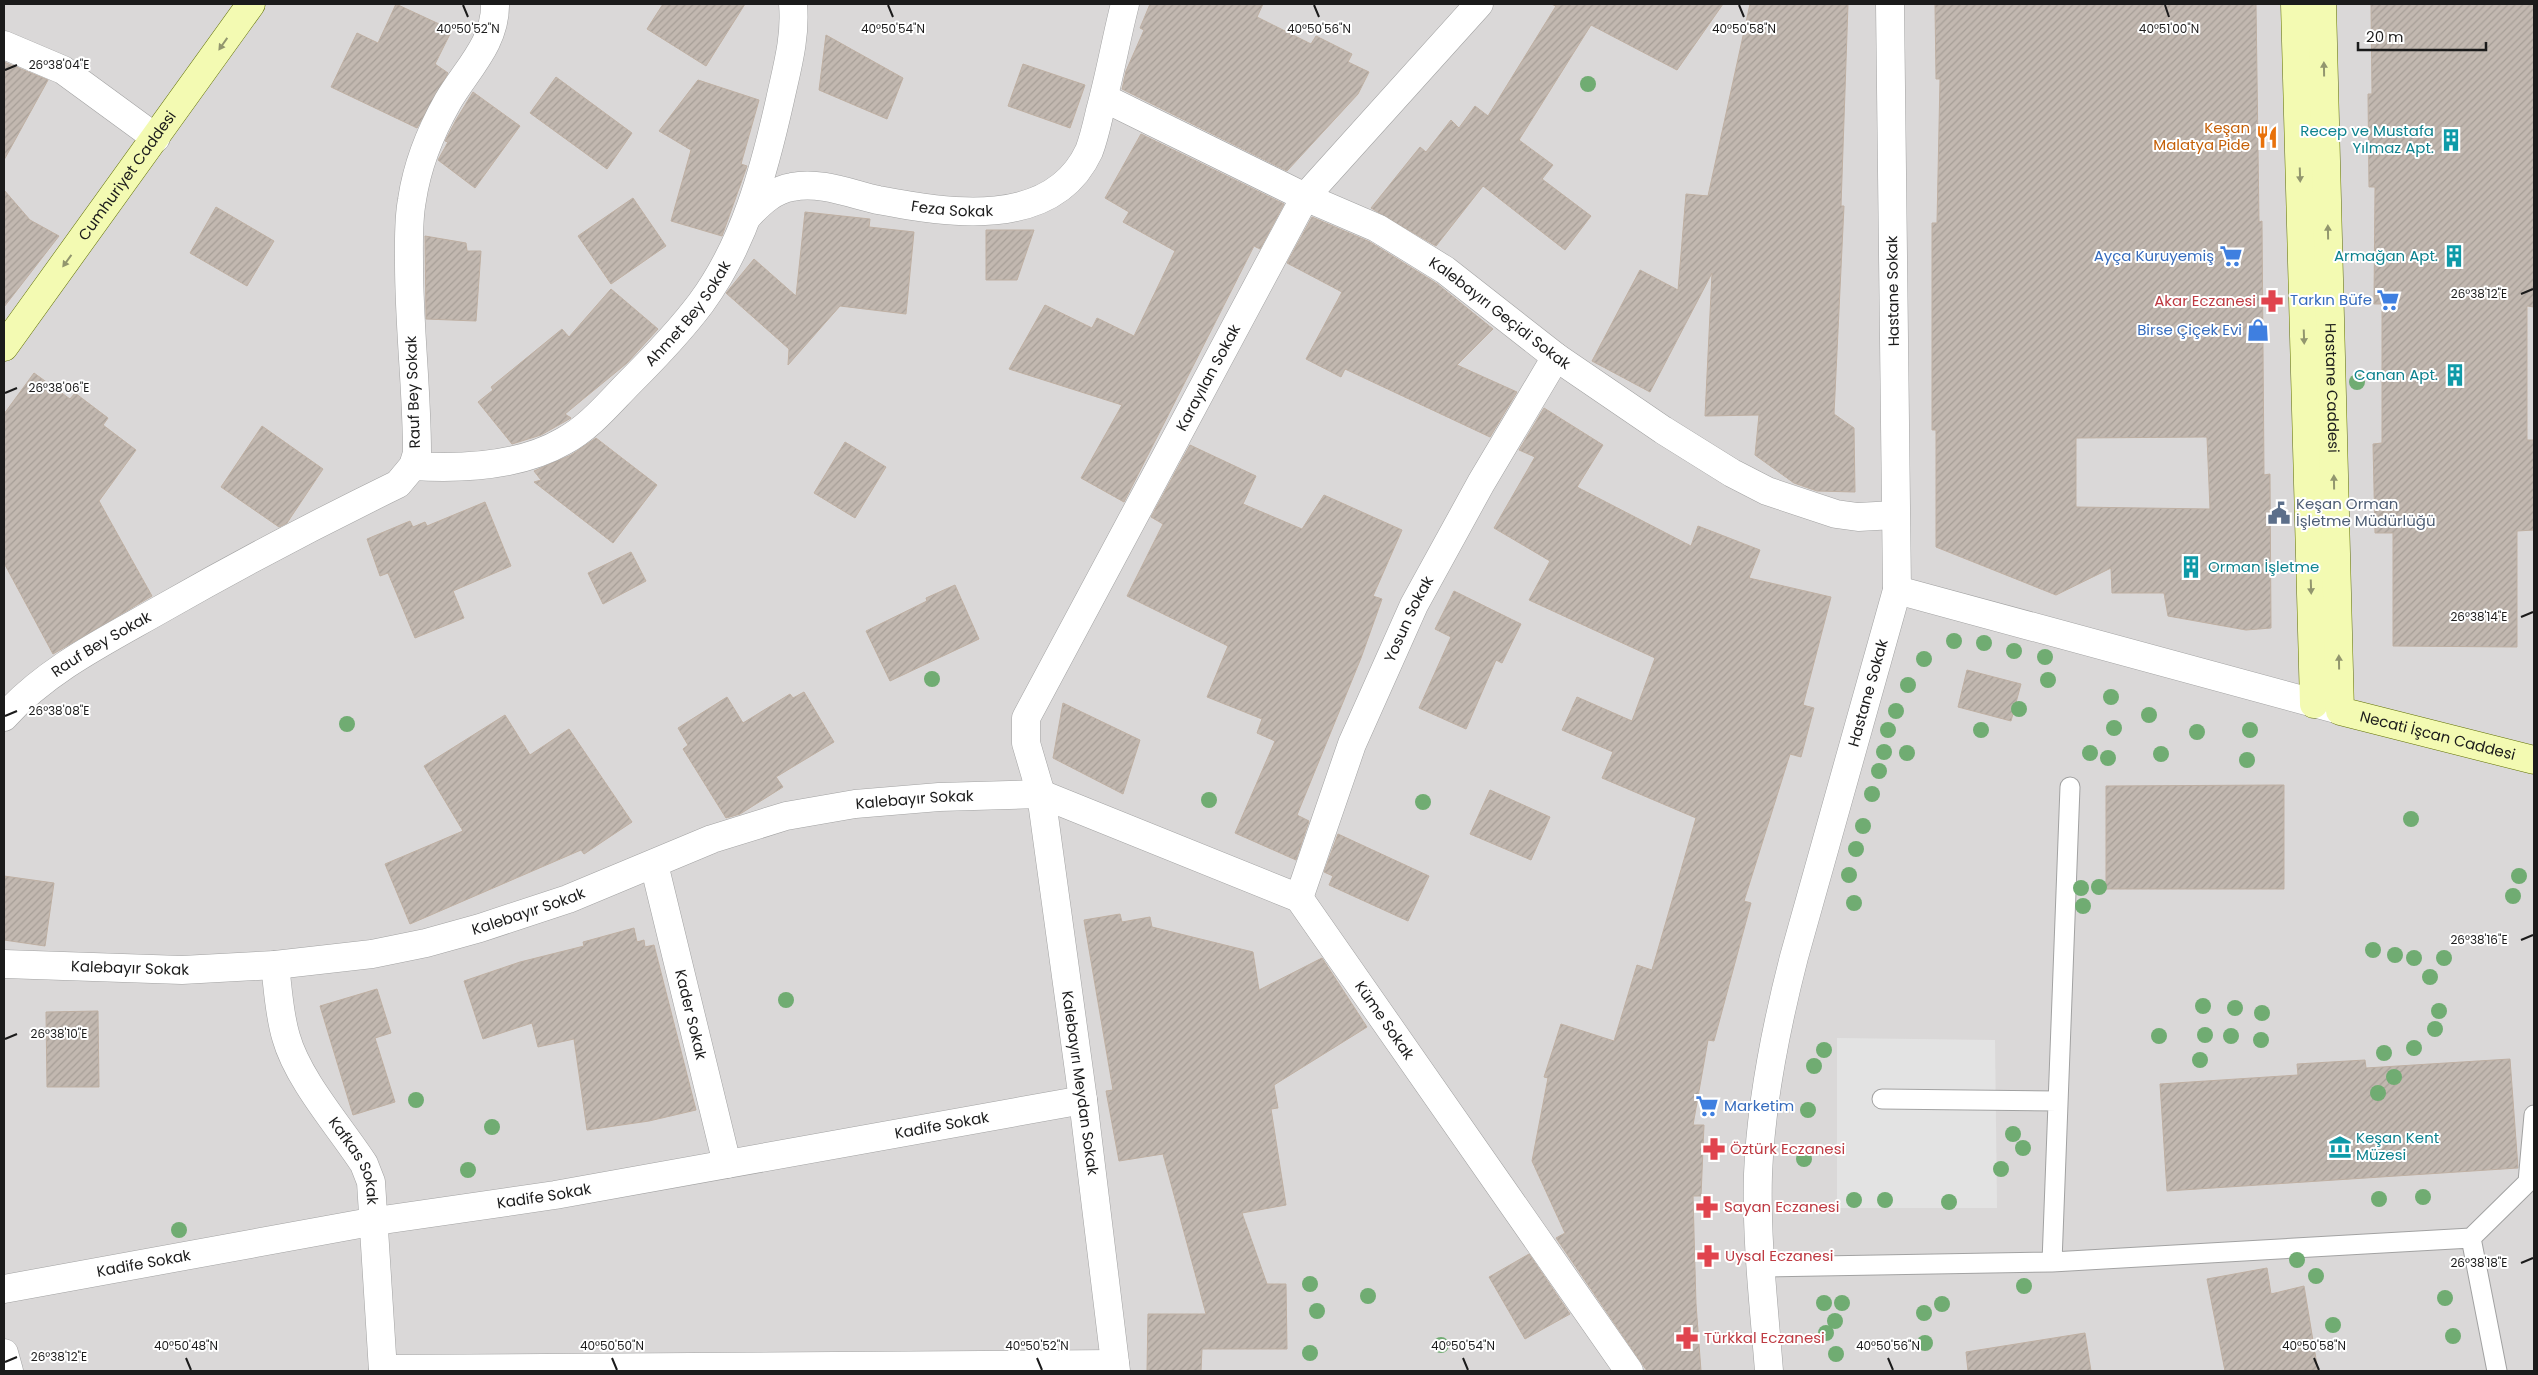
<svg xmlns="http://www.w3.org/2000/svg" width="2538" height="1375" font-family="Poppins,sans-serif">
  <defs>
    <pattern id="building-hatch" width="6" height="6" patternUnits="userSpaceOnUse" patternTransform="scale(1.25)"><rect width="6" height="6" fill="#c2b8b0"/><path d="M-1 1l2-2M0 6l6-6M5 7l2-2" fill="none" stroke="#a69e97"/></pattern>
  </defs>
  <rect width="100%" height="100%" fill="#edeae1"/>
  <path fill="#dad8d8" d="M4,4h2530v1367h-2530z"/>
  <path fill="#e3e3e3" d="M1837,1038l158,2 2,168h-160z"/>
  <path fill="url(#building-hatch)" stroke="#bfb0a3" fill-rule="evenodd" d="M396,4l56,26 -17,34 13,9 -31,55 -86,-41 26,-54 21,10z
    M663,4h82l-39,62 -59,-37z
    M1150,4h113l-6,13 54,27 5,-8 36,18 -4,8 21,10 -11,22 -71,77 -165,-82 4,-18 18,-41 -4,-2z
    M1551,4h172l-46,66 -86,-45 -72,115 34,25 -11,14 49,37 -26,34 -82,-64 -47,60 -65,-38 49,-61 6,5 25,-32 8,8 16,-22 13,10 68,-110z
    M1750,4h98l-7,202h3l-10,208 20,14 1,64 -38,-1 -23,-8 -39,-28 4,-40 -54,1 7,-143 -62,119 -58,-31 48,-91 38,20 8,-96 22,2z
    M1935,4h321l3,218 3,-1 2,254 6,-1 1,154 -25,2 -78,-14 -4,-23h-52l-1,-25 -55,27 -120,-48v-117h-4v-207h5l3,-144h-4zM2207,437l3,72 -134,-2v-69z
    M2371,4h163v303l-7,-1v134h7v90l-17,1v116l-124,-1v-113h-18l-2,-89 9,-1v-139h-8l1,-117h-6l-1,-93h4z
    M826,35l77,43 -16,41 -68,-29z
    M4,62l44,18 -44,80z
    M1023,64l62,21 -15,43 -62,-22z
    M556,77l76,56 -25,36 -77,-56z
    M698,80l61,20 -18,64 6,2 -25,70 -51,-15 20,-71 -32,-19z
    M473,92l47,34 -45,62 -37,-28 10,-18 -3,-1 11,-21z
    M1141,134l143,70 -24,45 -6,-3 -130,256 -43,-24 41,-73 -113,-36 36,-64 47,23 5,-10 37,18 41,-85 -52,-29 6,-10 -24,-14z
    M4,190l26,30 29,16 -55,71z
    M633,198l33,48 -55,38 -33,-48z
    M216,207l58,34 -27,45 -57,-33z
    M805,212l65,7 -1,8 45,5 -8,82 -66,-8 -52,59 1,-16 -63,-56 28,-34 42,37z
    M1312,217l58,25 66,41 57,46 -36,36 60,27 -27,45 -145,-68 -4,8 -35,-18 36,-67 -55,-29z
    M986,230h48l-17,50h-31z
    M425,236l41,7 1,8h14l-5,70 -50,-2z
    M611,289l47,40 -31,34 -62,51 6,4 -30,17 -29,9 -34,-42 15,-12 -2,-3 71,-58 7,8z
    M34,373l36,26 5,-6 33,25 -5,7 33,25 -37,51 53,95 -99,58 -49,-91v-149z
    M1544,408l59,37 -26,42 114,59 7,-20 62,24 -11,28 82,19 -28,108 11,3 -13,49 -11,-3 -46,147 7,2 -37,138 -6,-1 -15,85h11l-3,71h-8l3,108 5,67h-54l-91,-133 9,-5 -33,-72 16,-83 -4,-1 17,-53 53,17 23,-76 15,5 44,-152 -94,-40 11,-26 -51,-22 15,-33 55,24 23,-63 -126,-58 21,-39 -56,-33 41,-71 -16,-7z
    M262,426l61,43 -36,54 -8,4 -58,-40z
    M596,438l61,47 -44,58 -79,-61 7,-2 -7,-9 37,-16z
    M845,442l41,25 -31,51 -41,-25z
    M1190,445l66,31 -13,28 59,25 22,-34 78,35 -29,66 9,3 -21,59 -64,157 12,6 -13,39 -61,-27 40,-92 -18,-8 5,-14 -55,-22 21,-51 -101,-50 36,-72 -12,-7z
    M485,502l26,64 -58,25 11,27 -49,20 -27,-65 -8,3 -13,-37 43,-18 3,6 12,-5 2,4z
    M631,552l15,29 -43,23 -15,-31z
    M955,585l24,54 -89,42 -24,-50 61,-30 -1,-3z
    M1454,591l67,33 -19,39 -6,-3 -30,69 -47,-21 32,-71 -16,-8z
    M1967,670l54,14 -10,37 -53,-14z
    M804,692l30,50 -58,35 7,10 -43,27 -14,4 -43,-69 5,-4 -10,-17 49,-31 16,26 47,-29 3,4z
    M1063,703l77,37 -17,54 -70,-36z
    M505,715l25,40 39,-26 63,93 -48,32 -3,-4 -171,74 -25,-60 78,-33 -39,-65z
    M2284,785v104h-178v-103z
    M1490,790l60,27 -19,43 -61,-26z
    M1338,834l91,42 -21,45 -79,-36 4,-9 -9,-4z
    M4,876l50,7 -9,63 -41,-6z
    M1120,914l2,8 28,-5 2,10 101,25 6,38 63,-32 45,69 -93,58 4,23 -7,1 15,96 -44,8 25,71h19l1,65h-85l-1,22h-54l1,-57h58l-43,-160 -44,7 -13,-70 7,-1 -29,-170z
    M634,928l3,14 7,-2 1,7 9,-2 42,165 -47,11 -62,9 -13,-91 -36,8 -6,-24 -49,16 -19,-58 56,-19 64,-16 -1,-4z
    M377,989l14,44 -16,5 20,64 -42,13 -33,-109z
    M98,1011l1,76h-52l-1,-75z
    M2510,1059l8,109 -351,23 -7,-107 138,-9 -1,-11 68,-4 1,8z
    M1529,1254l41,60 -45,25 -36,-62z
    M2267,1268l4,26 33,-8 14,85h-93l-18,-92z
    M2085,1333l6,38h-123l-2,-19z"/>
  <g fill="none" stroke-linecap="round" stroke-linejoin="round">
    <defs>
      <path id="service" d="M1882,1099l176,2
        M2471,1238l26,133
        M2052,1262l18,-475
        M1761,1267l291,-5 419,-24 57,-56 6,-67"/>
      <g id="minor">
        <path d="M4,45l59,25 93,68"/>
        <path id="s1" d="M1104,98l201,99 72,31 68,42 111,87 107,73 69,43 35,18 69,23 22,3 37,-2"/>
        <path id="s2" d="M749,215c12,-13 25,-25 43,-28 28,-6 59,7 86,13 69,13 174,31 211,-49 5,-13 8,-27 11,-40 10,-36 16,-72 25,-107"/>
        <path id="s3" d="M413,466c48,3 108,0 151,-25 26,-14 46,-39 67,-60 25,-25 49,-50 70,-78 44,-60 63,-132 79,-203 7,-32 16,-63 13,-96"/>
        <path d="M1897,590l439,119"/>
        <path id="s4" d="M4,717c43,-48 103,-77 159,-109 77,-44 155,-85 235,-124l15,-18 4,-13c0,-63 -8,-126 -8,-189 0,-21 -1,-43 3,-64 5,-34 19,-69 36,-99 19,-32 48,-59 47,-97"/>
        <path id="s5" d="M654,864l73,300"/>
        <path id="s6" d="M1299,898l53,-154 62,-139 67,-122 75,-126"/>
        <path id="s7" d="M4,964l178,6 93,-5 97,-11 54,-11 54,-15 88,-29 144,-60 74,-23 69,-12 84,-7 102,-3 258,104 330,473"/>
        <path id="s8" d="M275,965c3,24 4,49 11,72 12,43 54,90 78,127l7,18 12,189"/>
        <path id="s9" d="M4,1289l372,-68 179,-26 528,-95"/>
        <path d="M4,1353l5,18"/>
        <path d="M383,1369l732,-5"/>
        <path id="s10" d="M1116,1371l-33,-271 -42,-306 -15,-51v-25l279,-521 174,-193"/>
        <path id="s11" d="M1769,1371c-5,-65 -13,-131 -11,-197 3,-73 18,-147 36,-217l103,-367 -7,-586"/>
      </g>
      <g id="secondary">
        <path d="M2295,4l19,700"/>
        <path id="s12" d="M2322,4l18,707 194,49"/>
        <path id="s13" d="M4,347l247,-343"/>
      </g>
    </defs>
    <use href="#service" stroke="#a2a2a2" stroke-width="21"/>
    <use href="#minor" stroke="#a2a2a2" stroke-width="29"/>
    <use href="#secondary" stroke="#617104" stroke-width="29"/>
    <use href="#service" stroke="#fff" stroke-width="19"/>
    <use href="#minor" stroke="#fff" stroke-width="28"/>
    <use href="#secondary" stroke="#f3fab2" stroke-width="28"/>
  </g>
  <g fill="#70ac72">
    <circle cx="1588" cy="84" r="8"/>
    <circle cx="2357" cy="382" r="8"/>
    <circle cx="1954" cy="641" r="8"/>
    <circle cx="1984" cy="643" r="8"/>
    <circle cx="2014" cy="651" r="8"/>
    <circle cx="2045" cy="657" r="8"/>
    <circle cx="1924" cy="659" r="8"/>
    <circle cx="932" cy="679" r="8"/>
    <circle cx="2048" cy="680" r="8"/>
    <circle cx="1908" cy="685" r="8"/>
    <circle cx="2111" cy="697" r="8"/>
    <circle cx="2019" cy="709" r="8"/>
    <circle cx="1896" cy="711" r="8"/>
    <circle cx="2149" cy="715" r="8"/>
    <circle cx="347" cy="724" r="8"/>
    <circle cx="2114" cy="728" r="8"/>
    <circle cx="1888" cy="730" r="8"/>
    <circle cx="1981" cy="730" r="8"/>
    <circle cx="2250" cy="730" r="8"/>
    <circle cx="2197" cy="732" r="8"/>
    <circle cx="1884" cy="752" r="8"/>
    <circle cx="1907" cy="753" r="8"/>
    <circle cx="2090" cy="753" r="8"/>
    <circle cx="2161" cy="754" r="8"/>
    <circle cx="2108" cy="758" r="8"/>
    <circle cx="2247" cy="760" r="8"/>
    <circle cx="1879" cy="771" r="8"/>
    <circle cx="1872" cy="794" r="8"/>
    <circle cx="1209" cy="800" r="8"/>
    <circle cx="1423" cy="802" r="8"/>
    <circle cx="2411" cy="819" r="8"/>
    <circle cx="1863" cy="826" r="8"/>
    <circle cx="1856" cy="849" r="8"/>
    <circle cx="1849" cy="875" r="8"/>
    <circle cx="2519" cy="876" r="8"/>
    <circle cx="2099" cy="887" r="8"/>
    <circle cx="2081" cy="888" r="8"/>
    <circle cx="2513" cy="896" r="8"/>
    <circle cx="1854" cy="903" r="8"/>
    <circle cx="2083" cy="906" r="8"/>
    <circle cx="2373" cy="950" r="8"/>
    <circle cx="2395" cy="955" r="8"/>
    <circle cx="2414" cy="958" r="8"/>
    <circle cx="2444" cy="958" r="8"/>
    <circle cx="2430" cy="977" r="8"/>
    <circle cx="786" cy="1000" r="8"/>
    <circle cx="2203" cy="1006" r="8"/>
    <circle cx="2235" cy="1008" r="8"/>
    <circle cx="2439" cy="1011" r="8"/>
    <circle cx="2262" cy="1013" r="8"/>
    <circle cx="2435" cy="1029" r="8"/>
    <circle cx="2205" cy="1035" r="8"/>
    <circle cx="2159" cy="1036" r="8"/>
    <circle cx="2231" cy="1036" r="8"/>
    <circle cx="2261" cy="1040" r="8"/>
    <circle cx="2414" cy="1048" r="8"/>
    <circle cx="1824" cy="1050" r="8"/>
    <circle cx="2384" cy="1053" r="8"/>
    <circle cx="2200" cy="1060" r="8"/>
    <circle cx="1814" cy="1066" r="8"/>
    <circle cx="2394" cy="1077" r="8"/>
    <circle cx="2378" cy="1093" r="8"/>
    <circle cx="416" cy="1100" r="8"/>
    <circle cx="1808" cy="1110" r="8"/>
    <circle cx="492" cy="1127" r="8"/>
    <circle cx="2013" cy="1134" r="8"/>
    <circle cx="2023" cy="1148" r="8"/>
    <circle cx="1804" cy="1159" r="8"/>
    <circle cx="2001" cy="1169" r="8"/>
    <circle cx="468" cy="1170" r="8"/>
    <circle cx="2423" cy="1197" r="8"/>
    <circle cx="2379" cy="1199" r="8"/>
    <circle cx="1854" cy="1200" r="8"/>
    <circle cx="1885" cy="1200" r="8"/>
    <circle cx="1949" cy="1202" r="8"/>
    <circle cx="179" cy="1230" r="8"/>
    <circle cx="2297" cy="1260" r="8"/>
    <circle cx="2316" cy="1276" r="8"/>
    <circle cx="1310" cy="1284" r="8"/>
    <circle cx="2024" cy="1286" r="8"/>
    <circle cx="1368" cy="1296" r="8"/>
    <circle cx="2445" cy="1298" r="8"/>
    <circle cx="1824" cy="1303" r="8"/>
    <circle cx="1842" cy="1303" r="8"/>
    <circle cx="1942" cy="1304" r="8"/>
    <circle cx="1317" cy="1311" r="8"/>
    <circle cx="1924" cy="1313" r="8"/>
    <circle cx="1835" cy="1321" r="8"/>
    <circle cx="2333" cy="1325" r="8"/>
    <circle cx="1826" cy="1333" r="8"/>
    <circle cx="2453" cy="1336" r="8"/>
    <circle cx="1925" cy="1343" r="8"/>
    <circle cx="1441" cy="1345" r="8"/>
    <circle cx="1310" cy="1353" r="8"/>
    <circle cx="1836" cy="1354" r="8"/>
  </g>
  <defs><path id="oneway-solid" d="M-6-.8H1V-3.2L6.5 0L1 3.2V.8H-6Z" transform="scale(1.25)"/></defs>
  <g fill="#92966e">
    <use href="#oneway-solid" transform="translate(223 44) rotate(125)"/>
    <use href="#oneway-solid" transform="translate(2324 69) rotate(-91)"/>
    <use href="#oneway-solid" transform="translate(2300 175) rotate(88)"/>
    <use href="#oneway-solid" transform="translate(2328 232) rotate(-91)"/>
    <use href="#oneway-solid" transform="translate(67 261) rotate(126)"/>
    <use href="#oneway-solid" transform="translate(2304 337) rotate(88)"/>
    <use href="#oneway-solid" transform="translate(2334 482) rotate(-91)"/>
    <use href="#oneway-solid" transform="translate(2311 587) rotate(88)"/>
    <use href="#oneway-solid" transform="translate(2339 662) rotate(-91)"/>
  </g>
  <path fill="none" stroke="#1b1b1b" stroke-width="2" d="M463,5l5,12M888,5l5,12M1314,5l5,12M1739,5l5,12M2165,5l4,12M5,70l12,-5M2521,294l12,-5M5,393l12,-5M2521,617l12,-5M5,716l12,-5M2521,940l12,-5M5,1039l12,-5M2521,1263l12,-5M186,1358l5,12M612,1358l5,12M1037,1358l5,12M1463,1358l5,12M1888,1358l5,12M2314,1358l5,12M5,1362l12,-5"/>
  <defs>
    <symbol id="restaurant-bare" viewBox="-9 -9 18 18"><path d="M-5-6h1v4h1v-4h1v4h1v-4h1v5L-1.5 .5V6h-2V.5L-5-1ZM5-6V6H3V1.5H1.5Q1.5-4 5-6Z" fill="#e8710a" stroke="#fff" stroke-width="2.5" paint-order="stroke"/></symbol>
    <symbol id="building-bare" viewBox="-9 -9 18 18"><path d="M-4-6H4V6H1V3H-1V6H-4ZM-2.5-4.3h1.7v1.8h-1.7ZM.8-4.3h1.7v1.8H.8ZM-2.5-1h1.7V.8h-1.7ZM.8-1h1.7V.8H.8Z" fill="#0f9aa8" stroke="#fff" stroke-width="2.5" paint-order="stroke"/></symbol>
    <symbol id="supermarket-bare" viewBox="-9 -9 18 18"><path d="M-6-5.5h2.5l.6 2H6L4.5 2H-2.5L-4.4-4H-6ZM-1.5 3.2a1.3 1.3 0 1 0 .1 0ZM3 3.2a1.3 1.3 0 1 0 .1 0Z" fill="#3f7fe0" stroke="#fff" stroke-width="2.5" paint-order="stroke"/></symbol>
    <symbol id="pharmacy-bare" viewBox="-9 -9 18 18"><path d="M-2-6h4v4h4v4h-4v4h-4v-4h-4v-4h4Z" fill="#e0444e" stroke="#fff" stroke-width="2.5" paint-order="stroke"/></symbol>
    <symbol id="shop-bare" viewBox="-9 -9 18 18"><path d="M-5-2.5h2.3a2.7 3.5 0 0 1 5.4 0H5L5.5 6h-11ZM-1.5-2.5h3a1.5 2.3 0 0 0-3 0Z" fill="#3f7fe0" stroke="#fff" stroke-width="2.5" paint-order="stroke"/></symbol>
    <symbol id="civic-bare" viewBox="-9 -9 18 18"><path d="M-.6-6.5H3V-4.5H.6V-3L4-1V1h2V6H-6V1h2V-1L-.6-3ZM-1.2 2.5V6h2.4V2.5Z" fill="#5c6f8a" stroke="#fff" stroke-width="2.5" paint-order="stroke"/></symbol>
    <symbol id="museum-bare" viewBox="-9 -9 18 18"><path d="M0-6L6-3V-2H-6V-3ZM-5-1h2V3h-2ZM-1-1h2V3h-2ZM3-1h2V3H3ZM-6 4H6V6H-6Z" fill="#0f9aa8" stroke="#fff" stroke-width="2.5" paint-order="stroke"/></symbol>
  </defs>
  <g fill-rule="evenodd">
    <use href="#restaurant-bare" x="2251" y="121" width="32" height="32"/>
    <use href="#building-bare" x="2435" y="124" width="32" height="32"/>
    <use href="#supermarket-bare" x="2215" y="240" width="32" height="32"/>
    <use href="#building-bare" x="2438" y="240" width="32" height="32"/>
    <use href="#supermarket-bare" x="2372" y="284" width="32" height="32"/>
    <use href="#pharmacy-bare" x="2256" y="285" width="32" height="32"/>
    <use href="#shop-bare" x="2242" y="314" width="32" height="32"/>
    <use href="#building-bare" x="2439" y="359" width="32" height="32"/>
    <use href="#civic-bare" x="2263" y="497" width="32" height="32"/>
    <use href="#building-bare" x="2175" y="551" width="32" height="32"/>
    <use href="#supermarket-bare" x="1691" y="1090" width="32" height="32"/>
    <use href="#museum-bare" x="2324" y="1131" width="32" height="32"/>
    <use href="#pharmacy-bare" x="1698" y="1133" width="32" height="32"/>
    <use href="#pharmacy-bare" x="1691" y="1191" width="32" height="32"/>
    <use href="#pharmacy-bare" x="1692" y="1240" width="32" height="32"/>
    <use href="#pharmacy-bare" x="1671" y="1322" width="32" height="32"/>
  </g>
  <g text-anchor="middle" stroke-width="4" stroke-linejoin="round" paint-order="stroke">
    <g font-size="15" fill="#c56008" stroke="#fff" text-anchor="end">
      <text x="2250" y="133">Keşan<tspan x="2250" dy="17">Malatya Pide</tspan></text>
    </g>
    <g font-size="15" fill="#0d838f" stroke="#fff" text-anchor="end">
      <text x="2434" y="136">Recep ve Mustafa<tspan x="2434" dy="17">Yılmaz Apt.</tspan></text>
      <text x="2438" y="261">Armağan Apt.</text>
      <text x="2438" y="380">Canan Apt.</text>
      <text x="2208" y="572" text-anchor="start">Orman İşletme</text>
      <text x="2356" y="1143" text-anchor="start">Keşan Kent<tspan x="2356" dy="17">Müzesi</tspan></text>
    </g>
    <g font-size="15" fill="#1b1b1b" stroke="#fff">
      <text dy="5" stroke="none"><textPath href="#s13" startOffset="211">Cumhuriyet Caddesi</textPath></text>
      <text dy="5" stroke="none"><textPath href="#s2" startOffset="215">Feza Sokak</textPath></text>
      <text transform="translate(1893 291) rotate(-91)" y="5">Hastane Sokak</text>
      <text dy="5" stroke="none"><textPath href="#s3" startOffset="334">Ahmet Bey Sokak</textPath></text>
      <text dy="5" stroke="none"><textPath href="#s1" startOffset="452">Kalebayırı Geçidi Sokak</textPath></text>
      <text dy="5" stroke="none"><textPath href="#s10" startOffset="1046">Karayılan Sokak</textPath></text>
      <text dy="5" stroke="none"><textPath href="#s12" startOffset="384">Hastane Caddesi</textPath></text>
      <text transform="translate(413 392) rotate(-92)" y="5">Rauf Bey Sokak</text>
      <text dy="5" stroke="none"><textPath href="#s6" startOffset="300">Yosun Sokak</textPath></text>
      <text dy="5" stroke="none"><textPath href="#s4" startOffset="122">Rauf Bey Sokak</textPath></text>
      <text dy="5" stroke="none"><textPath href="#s11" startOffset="692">Hastane Sokak</textPath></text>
      <text dy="5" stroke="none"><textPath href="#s12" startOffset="808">Necati İşcan Caddesi</textPath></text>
      <text dy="5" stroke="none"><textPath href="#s7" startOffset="936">Kalebayır Sokak</textPath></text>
      <text dy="5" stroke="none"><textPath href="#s7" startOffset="531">Kalebayır Sokak</textPath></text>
      <text dy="5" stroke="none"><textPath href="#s7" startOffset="126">Kalebayır Sokak</textPath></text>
      <text dy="5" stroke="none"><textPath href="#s5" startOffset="155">Kader Sokak</textPath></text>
      <text dy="5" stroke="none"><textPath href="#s7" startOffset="1490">Küme Sokak</textPath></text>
      <text transform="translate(1080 1083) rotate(82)" y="5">Kalebayırı Meydan Sokak</text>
      <text dy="5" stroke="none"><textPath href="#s9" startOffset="952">Kadife Sokak</textPath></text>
      <text dy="5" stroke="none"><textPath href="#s8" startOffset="216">Kafkas Sokak</textPath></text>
      <text dy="5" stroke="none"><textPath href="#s9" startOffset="548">Kadife Sokak</textPath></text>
      <text dy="5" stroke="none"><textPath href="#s9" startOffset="142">Kadife Sokak</textPath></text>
    </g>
    <g font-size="15" fill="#366cbe" stroke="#fff" text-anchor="end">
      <text x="2214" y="261">Ayça Kuruyemiş</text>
      <text x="2372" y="305">Tarkın Büfe</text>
      <text x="2242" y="335">Birse Çiçek Evi</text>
      <text x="1724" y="1111" text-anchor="start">Marketim</text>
    </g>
    <g font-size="15" fill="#be3a42" stroke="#fff" text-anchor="start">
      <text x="2256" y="306" text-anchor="end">Akar Eczanesi</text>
      <text x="1730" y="1154">Öztürk Eczanesi</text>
      <text x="1724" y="1212">Sayan Eczanesi</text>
      <text x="1725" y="1261">Uysal Eczanesi</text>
      <text x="1704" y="1343">Türkkal Eczanesi</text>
    </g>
    <g font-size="15" fill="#4e5e75" stroke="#fff" text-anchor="start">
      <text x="2296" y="509">Keşan Orman<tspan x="2296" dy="17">İşletme Müdürlüğü</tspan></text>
    </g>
  </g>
  <g font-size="12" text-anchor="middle" fill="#1b1b1b" stroke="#fff" stroke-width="4" stroke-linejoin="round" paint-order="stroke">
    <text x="468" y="33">40°50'52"N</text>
    <text x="893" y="33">40°50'54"N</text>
    <text x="1319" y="33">40°50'56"N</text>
    <text x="1744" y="33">40°50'58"N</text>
    <text x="2169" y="33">40°51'00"N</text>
    <text x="59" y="69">26°38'04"E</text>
    <text x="2479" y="298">26°38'12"E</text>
    <text x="59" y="392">26°38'06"E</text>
    <text x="2479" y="621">26°38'14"E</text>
    <text x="59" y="715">26°38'08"E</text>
    <text x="2479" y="944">26°38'16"E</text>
    <text x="59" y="1038">26°38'10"E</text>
    <text x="2479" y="1267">26°38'18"E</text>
    <text x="186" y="1350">40°50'48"N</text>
    <text x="612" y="1350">40°50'50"N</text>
    <text x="1037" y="1350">40°50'52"N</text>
    <text x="1463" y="1350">40°50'54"N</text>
    <text x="1888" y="1350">40°50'56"N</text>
    <text x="2314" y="1350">40°50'58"N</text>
    <text x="59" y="1361">26°38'12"E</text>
  </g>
  <rect width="2538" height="1375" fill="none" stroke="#1b1b1b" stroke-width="10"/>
  <path d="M2358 42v8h128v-8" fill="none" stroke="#1b1b1b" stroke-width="2.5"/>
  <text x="2366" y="42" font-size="15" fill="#1b1b1b" stroke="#ffffff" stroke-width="4" paint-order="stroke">20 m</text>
</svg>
